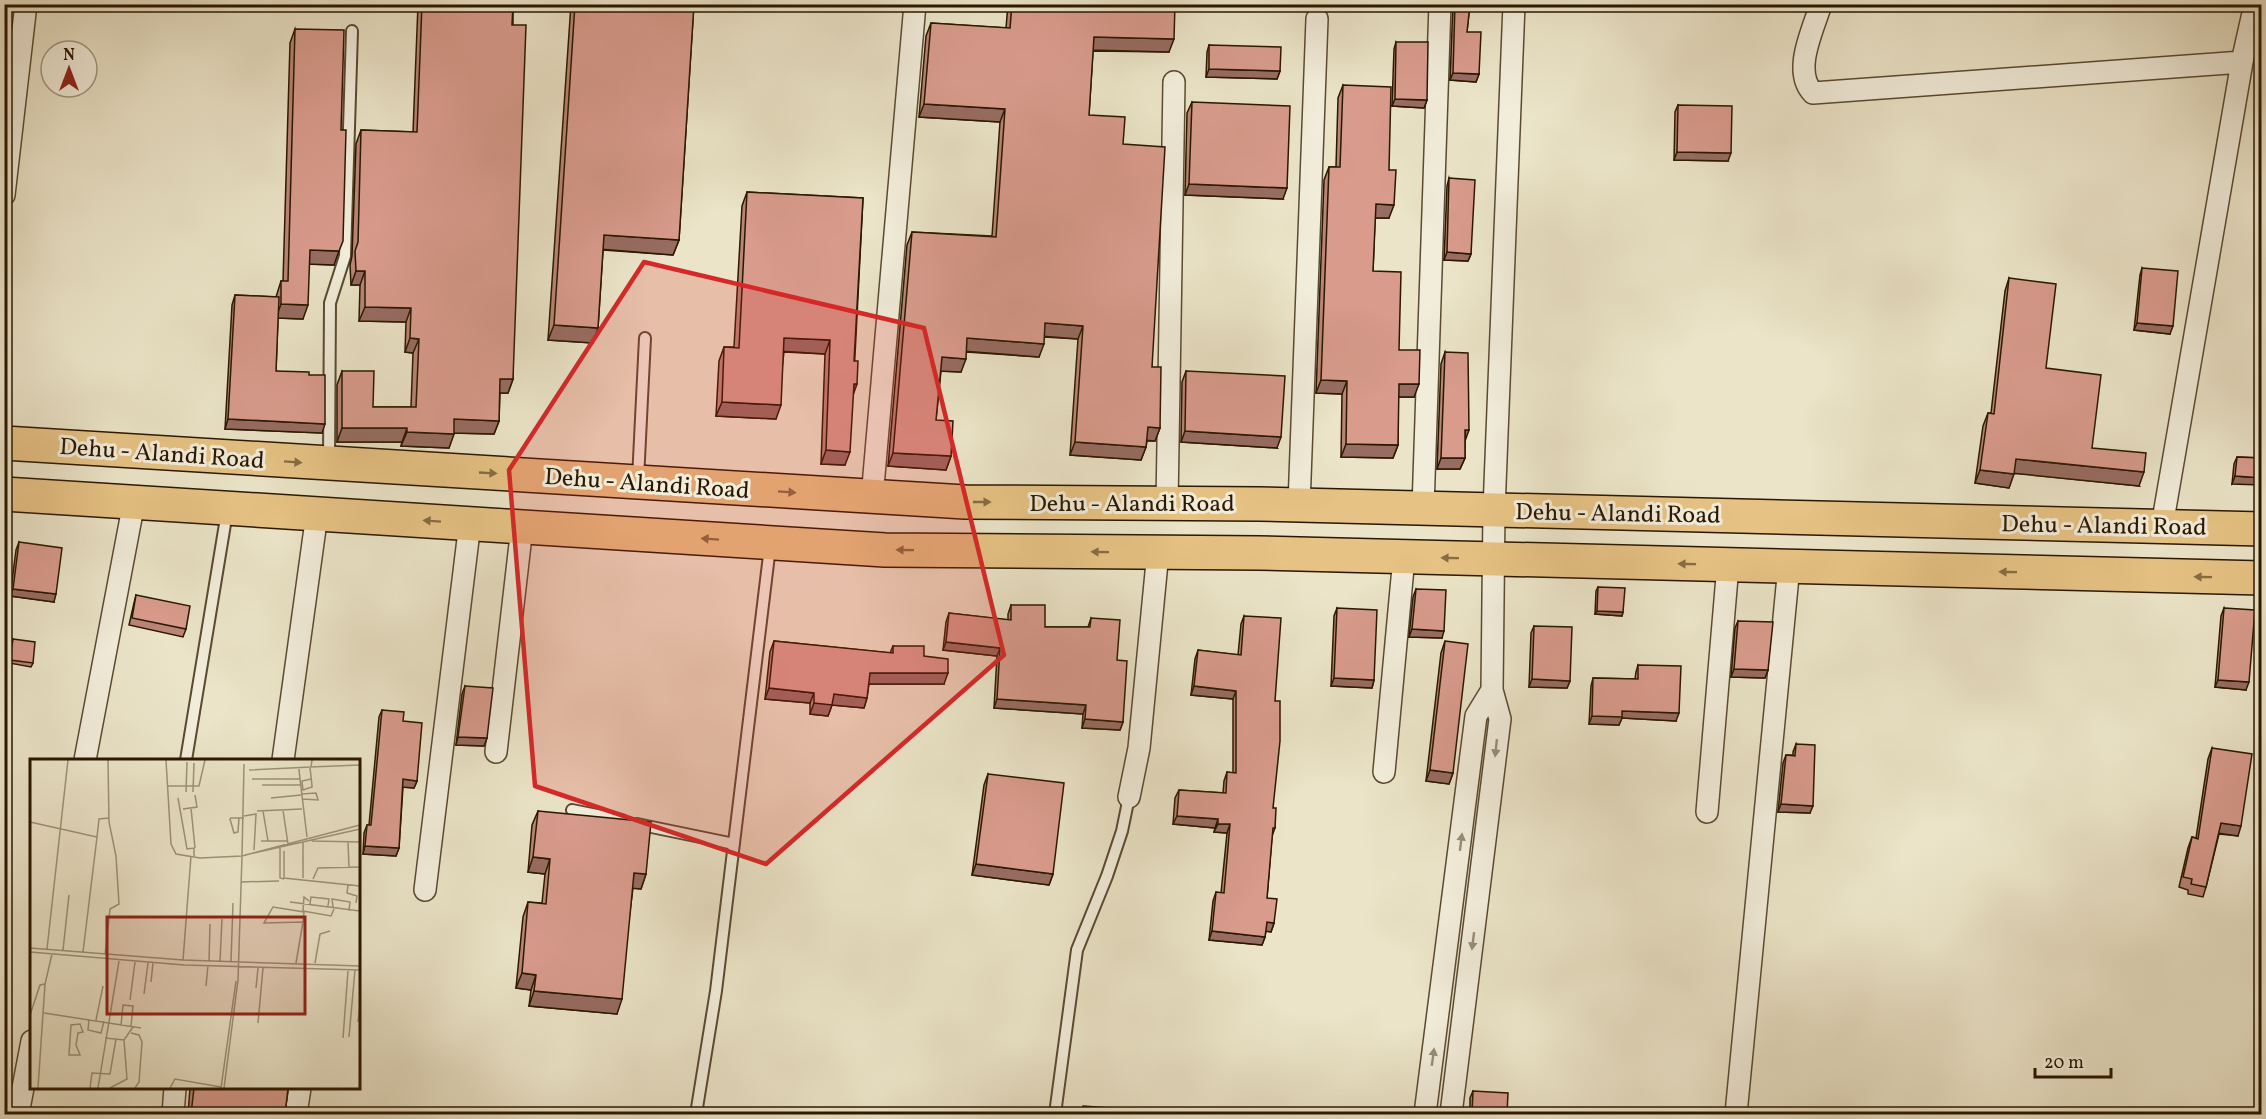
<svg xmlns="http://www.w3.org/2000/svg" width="2266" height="1119" font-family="Vollkorn,serif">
  <rect width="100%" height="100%" fill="#ebe4c8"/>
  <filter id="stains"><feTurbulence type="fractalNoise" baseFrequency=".00333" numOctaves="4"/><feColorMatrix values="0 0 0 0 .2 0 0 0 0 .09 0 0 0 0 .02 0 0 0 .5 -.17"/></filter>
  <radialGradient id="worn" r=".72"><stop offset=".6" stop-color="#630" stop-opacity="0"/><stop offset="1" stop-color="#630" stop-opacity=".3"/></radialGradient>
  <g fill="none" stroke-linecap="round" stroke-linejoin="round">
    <defs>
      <path id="lane" d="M329,460l1,-157 15,-47 7,-225
        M638,479l7,-141
        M186,760l41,-248
        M572,810l50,10
        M637,824l97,20
        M696,1114l20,-123 54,-444
        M1055,1114l22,-164 30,-74 15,-45 7,-34"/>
      <path id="street" d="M1821,4c-8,26 -29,67 -8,89l429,-31
        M4,195l22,-191
        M872,498l43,-494
        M1167,504l7,-422
        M1299,505l18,-486
        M1423,508l17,-504
        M2162,526l80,-464 13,-58
        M496,752l26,-225
        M85,760l49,-258
        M283,760l34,-246
        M1384,772l20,-215
        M1129,797l10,-49 19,-196
        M1707,812l21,-247
        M425,890l45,-367
        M18,1114l14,-73
        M173,1114l2,-26
        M296,1114l4,-26
        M1425,1114l51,-398 16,-26
        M1451,1114l49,-395 -8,-29 2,-180 20,-506
        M1736,1114l53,-548"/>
      <path id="primary" d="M4,443l961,59 294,2 1003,25
        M4,494l881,56 374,3 1003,25"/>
    </defs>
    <use href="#lane" stroke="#5a4a32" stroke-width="14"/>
    <use href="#street" stroke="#5a4a32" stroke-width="24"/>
    <use href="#primary" stroke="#2a1700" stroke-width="36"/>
    <use href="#lane" stroke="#f2eddb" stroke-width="10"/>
    <use href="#street" stroke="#f2eddb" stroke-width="21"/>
    <use href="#primary" stroke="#e6c284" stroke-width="33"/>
  </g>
  <path fill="#ba8578" stroke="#2a1700" stroke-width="1.5" d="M418,4h95v375l-5,14h-8l-1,28 -5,13 -40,-1 -5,15 -48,-2 1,-4h-65v-57l5,-14 31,36h38l2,-54 -8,-1 1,-30 -47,-1 1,-36h-9l-1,-20 2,-9 4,-112 5,-14 52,2z
    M571,4h123l-15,236 -6,15 -70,-5 -5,78 -5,15 -45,-3z
    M1008,4h167l-6,48 -76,-1 -4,64 34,29 37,284 -5,13h-8l-1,6 -5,13 -71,-5 8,-116 -34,-2 -5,20 -73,-5 -5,20 -20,-1 -5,49 15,36 -5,14 -58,-4 19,-221 5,-13 80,4 8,-114 -81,-5 7,-81 5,-13 75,5z
    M1453,4h17l-3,28 12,42 -3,8 -26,-2z
    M295,29l39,236 -25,-1 -6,55 -25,-1 -2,53 33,4 13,58 -97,-4 7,-124 3,-10 41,2 5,-16h2l7,-238z
    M1396,42l31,58 -3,8 -32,-2 2,-57z
    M1209,45l71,26 -3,8 -71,-2 1,-25z
    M1343,85l46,85v48h-14l-2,53 41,126h-16v48l-5,13 -52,-1 1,-63 -26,-1 8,-213 5,-13h7l2,-69z
    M1192,102l91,97 -98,-4 2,-82z
    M1678,105l50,56 -54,-1 1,-48z
    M1449,178l22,76 -3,7 -24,-1 3,-74z
    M747,192l116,6 -10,197 -8,70 -24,-1 4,-110 -41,-2 -8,67 -60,-3 3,-55 5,-14h10l8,-141z
    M2142,268l28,66 -36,-4 6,-55z
    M2009,278l37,90 46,80 47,38 -125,-13 -5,15 -34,-5 8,-57 5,-13h3l14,-122z
    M1445,352l20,89v17l-5,11h-23l4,-105z
    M1186,371l91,77 -96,-6 1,-60z
    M2237,457l25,1 -30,26 2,-20z
    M19,542l35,60 -44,-6 6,-46z
    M1598,587l25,25 -1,4 -27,-2 1,-23z
    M1416,589l26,49 -33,-1 4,-40z
    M136,595l50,34 -3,8 -54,-12 5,-22z
    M1011,605l34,22h43l3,-9 26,42 6,62 -3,8 -38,-2 1,-14 -89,-6 3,-52 -54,-6 3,-28 3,-9 59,7v-6z
    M1337,608l37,72 -2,8 -41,-2 3,-70z
    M2224,608l22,82 -31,-3 6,-71z
    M1244,616l31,85 -2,107 2,20 -3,8 -5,62 7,25 -3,9 -5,-1 -1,6 -3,8 -53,-5 4,-39 3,-9 5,1 6,-60 -13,-1 1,-4 -42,-4 2,-26 4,-8 44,3 1,-12 3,-9 6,1v-74l-42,-4 4,-36 3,-9 40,5 3,-31z
    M1738,621l30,49 -3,8 -34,-1 4,-49z
    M1534,626l36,55 -3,7 -38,-1 2,-54z
    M13,639l20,24 -2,4 -22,-4z
    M774,641l116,12 3,-7 31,10 20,28h-75l-2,14 -3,10 -32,-3 -4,11 -18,-2v-11l-45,-4 5,-47z
    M1445,641l8,132 -4,11 -23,-3 15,-128z
    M1638,665l38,56 -54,-3 -3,7 -30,-1 2,-38 2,-8 42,1 1,-7z
    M465,686l22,52 -3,8 -28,-1 6,-51z
    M382,710l21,11 14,60 -3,7 -11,-1 -4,61 -3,8 -33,-2 1,-21 3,-8h2l10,-108z
    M1796,744l14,69 -32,-1 5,-49 3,-8h7v-3z
    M2212,748l26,88 -19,-2 -13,53 -3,10 -15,-3v-4l-9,-3 9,-39 4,-11 4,1 12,-79z
    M988,774l65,100 -4,11 -77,-10 12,-90z
    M538,811l108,63 -5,15 -8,-1 -16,126 -88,-8 2,-16 -15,-2 7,-71 5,-15 14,1 3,-29 -17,-2 4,-47z
    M190,1088h98l-3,26h-97z
    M1473,1091l34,23h-37v-16z"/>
  <path fill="#976c62" stroke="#2a1700" stroke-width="1.5" d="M311,4h54v1l-55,2z
    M1094,37l80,2 -5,13 -79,-2z
    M1209,69l71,2 -3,8 -71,-2z
    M1453,73l26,1 -3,8 -26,-2z
    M1395,99l32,1 -3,8 -32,-2z
    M924,104l81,5 -5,13 -81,-5z
    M1677,152l54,1 -3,8 -54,-1z
    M1189,184l98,4 -4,11 -98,-4z
    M1376,204l18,1 -5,13h-18z
    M604,235l75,5 -6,15 -74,-6z
    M310,250l29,1 -5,14 -29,-1z
    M1447,252l24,2 -3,7 -24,-1z
    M356,271h9l-5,14h-9z
    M281,304l27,1 -5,14 -27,-1z
    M365,307l46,1 -5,14 -47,-1z
    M1045,323l38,3 -5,13 -38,-3z
    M2137,323l36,3 -3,8 -36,-4z
    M554,325l44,3 -5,15 -45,-3z
    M410,338l9,1 -6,14 -8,-1z
    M784,338l46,2 -5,14 -46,-3z
    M967,338l77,6 -5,13 -77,-6z
    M942,357l24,2 -5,13 -24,-1z
    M500,379h13l-5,14h-13z
    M1321,380l26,1 -5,13 -26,-1z
    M854,384h3l-5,14z
    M1399,384h20l-5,13h-20z
    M722,402l59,3 -5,14 -60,-3z
    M228,419l97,5 -3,9 -97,-4z
    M454,419l45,2 -5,13 -45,-1z
    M1148,427l12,1 -5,13 -12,-1z
    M342,428h65l-5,14h-65z
    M1465,430h4l-4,11z
    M1185,431l96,6 -4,11 -96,-6z
    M407,432l47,2 -5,14 -48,-2z
    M1075,442l71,5 -5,13 -71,-5z
    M1346,444l52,1 -5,13 -52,-1z
    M826,450l24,2 -5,13 -24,-1z
    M893,453l58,3 -5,14 -58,-4z
    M1441,458h24l-5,11h-23z
    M2016,459l128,13 -5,14 -128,-13z
    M1980,470l34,4 -5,14 -34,-5z
    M2235,476l27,2v7l-30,-1z
    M13,589l43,5 -2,8 -44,-6z
    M1597,611l26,1 -1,4 -27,-2z
    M1412,629l32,2 -2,7 -33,-1z
    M946,642l54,6 -3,8 -54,-6z
    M1734,669l34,1 -3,8 -34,-1z
    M870,673h78l-4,11h-78z
    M1334,678l40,2 -2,8 -41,-2z
    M1532,679l38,2 -3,7 -38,-1z
    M2218,680l31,2 -3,8 -31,-3z
    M1194,686l42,5 -3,8 -42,-4z
    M769,688l45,5 -4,10 -45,-4z
    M834,694l33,4 -3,10 -32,-3 -4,11 -18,-2 4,-11z
    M997,699l89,6 -3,9 -89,-6z
    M1622,711l57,2 -3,8 -54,-3 -3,7 -30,-1 3,-8z
    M1085,719l38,3 -3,8 -38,-2z
    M458,737l29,1 -3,8 -28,-1z
    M1430,770l23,3 -4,11 -23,-3z
    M403,779l14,2 -3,7 -13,-1z
    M1781,804l32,2 -3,7 -32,-1z
    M1177,816l41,3 -3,9 -42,-4z
    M2221,823l20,3 -3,10 -21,-3z
    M1218,824h12l-3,9 -13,-1z
    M365,846l34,2 -3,8 -33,-2z
    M533,857l17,2 -5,15 -17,-2z
    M976,864l77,10 -4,11 -77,-10z
    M634,873l12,1 -5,15 -12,-1z
    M1267,922l7,1 -3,9 -7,-1z
    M1212,931l53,6 -3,8 -53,-5z
    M522,973l14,2 -5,15 -15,-2z
    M534,991l88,8 -5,15 -88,-8z"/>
  <path fill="#d89b8c" stroke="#2a1700" stroke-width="1.5" d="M4,4h3l-3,32z
    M422,4h91l-1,21h14l-13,354h-13l-1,42 -45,-2v15l-47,-2v-4h-65v-57h32l-1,36h43l3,-68 -9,-1 1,-30 -46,-1v-36h-9l-1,-20 3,-9 3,-112 56,2z
    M575,4h119l-15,236 -75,-5 -6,93 -44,-3z
    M1012,4h163l-1,35 -80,-2 -5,78 36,2 -2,27 42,3 -13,220h9l-1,61 -12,-1 -2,20 -71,-5 8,-116 -38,-3 -1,21 -77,-6 -1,21 -24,-2 -6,63 17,1 -2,35 -58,-3 19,-221 84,5 9,-128 -81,-5 7,-81 79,5z
    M1455,4h15l-3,28h14l-2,42 -26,-1z
    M295,29l49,1 -3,100h5l-3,111 -4,10 -29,-1 -2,55 -27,-1v-23h7z
    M1396,42h32l-1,58 -32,-1z
    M1209,45l72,2 -1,24 -71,-2z
    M1343,85l48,2 -2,83h7l-2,35 -18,-1 -3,67 28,1 -2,78h21l-1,34h-20l-1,61 -52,-1 1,-63 -26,-1 8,-213h11z
    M1192,102l98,4 -3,82 -98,-4z
    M1678,105l54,1 -1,47 -54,-1z
    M1449,178l26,2 -4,74 -24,-2z
    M747,192l116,6 -9,163h4l-1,23h-3l-4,68 -24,-2 4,-110 -46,-2 -3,67 -59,-3 2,-55 15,1z
    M2142,268l36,3 -5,55 -36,-3z
    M2009,278l47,6 -10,84 55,7 -9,73 54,5 -2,19 -128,-13 -2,15 -34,-4 8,-57 6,1z
    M235,295l44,2 -3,74 33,1v3h16v49l-97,-5z
    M1445,352l23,1 1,77h-4v28h-24z
    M1186,371l99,5 -4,61 -96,-6z
    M2237,457l25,1v20l-27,-2z
    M19,542l43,6 -6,46 -43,-5z
    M1598,587l27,1 -2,24 -26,-1z
    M1416,589l30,1 -2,41 -32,-2z
    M136,595l54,11 -4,23 -54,-11z
    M1011,605h34v22h45l1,-9 29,2 -3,40 10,1 -4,61 -38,-3 1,-14 -89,-6 3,-51 -54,-6 3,-29 62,7z
    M1337,608l40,2 -3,70 -40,-2z
    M2224,608l31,2 -6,72 -31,-2z
    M1244,616l37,2 -6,83h5v40l-7,67h3l-1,20h-2l-6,70 10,1 -3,24 -7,-1 -2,15 -53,-6 4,-39 8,1 6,-69h-12v-5l-41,-3 2,-26 47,3 1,-21 9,1v-82l-42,-5 4,-36 43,5z
    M1738,621l35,1 -5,48 -34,-1z
    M1534,626l38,1 -2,54 -38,-2z
    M13,639l22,3 -2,21 -23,-3z
    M774,641l119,12v-7h31v10l24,3v14h-78l-3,25 -33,-4 -2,11 -18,-2v-10l-45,-5z
    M1445,641l23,3 -15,129 -23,-3z
    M1638,665l43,1 -2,47 -57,-2v6l-30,-1 1,-38 45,1z
    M465,686l28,2 -6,50 -29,-1z
    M382,710l22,2 -1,9 19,2 -5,58 -14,-2 -4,69 -34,-2 2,-21h4z
    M1796,744l19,1 -2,61 -32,-2 5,-49 9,1z
    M2212,748l40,6 -11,72 -20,-3 -15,64 -15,-3 1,-5 -9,-2 9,-40 6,2z
    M988,774l76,9 -11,91 -77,-10z
    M538,811l113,11 -5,52 -12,-1 -12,126 -88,-8 2,-16 -14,-2 6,-71 18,2 4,-45 -17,-2z
    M194,1088h94l-3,26h-94z
    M1473,1091l35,2 -1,21h-35z
    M1083,1106l67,5v3h-68z"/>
  <defs><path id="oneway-solid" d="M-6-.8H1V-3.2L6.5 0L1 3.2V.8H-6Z" transform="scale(1.5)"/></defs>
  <g fill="#886c42">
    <use href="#oneway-solid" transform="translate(293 462) rotate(4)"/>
    <use href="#oneway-solid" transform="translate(488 473) rotate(3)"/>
    <use href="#oneway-solid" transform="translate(787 492) rotate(4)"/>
    <use href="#oneway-solid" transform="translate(982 502)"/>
    <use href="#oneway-solid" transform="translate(432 521) rotate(-176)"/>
    <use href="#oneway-solid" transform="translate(710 539) rotate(-176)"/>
    <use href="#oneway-solid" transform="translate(905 550) rotate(-179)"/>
    <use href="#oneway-solid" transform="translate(1100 552) rotate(-179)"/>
    <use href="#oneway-solid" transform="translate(1450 558) rotate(-179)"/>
    <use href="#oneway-solid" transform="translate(1687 564) rotate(-179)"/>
    <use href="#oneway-solid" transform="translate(2008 572) rotate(-179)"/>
    <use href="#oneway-solid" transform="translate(2203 577) rotate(-179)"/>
  </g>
  <g fill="#988d78">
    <use href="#oneway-solid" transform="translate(1496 748) rotate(96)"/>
    <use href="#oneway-solid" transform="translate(1461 842) rotate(-83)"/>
    <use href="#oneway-solid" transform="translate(1473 941) rotate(97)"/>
    <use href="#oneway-solid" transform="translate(1433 1057) rotate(-82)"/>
  </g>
  <path fill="#d62828" fill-opacity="0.2" stroke="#d62828" stroke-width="4.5" stroke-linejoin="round" d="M644,262l280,66 80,327 -238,209 -231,-78 -26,-316z"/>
  <g text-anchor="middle" stroke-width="6" stroke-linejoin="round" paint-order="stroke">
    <g font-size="24" fill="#2a1700" stroke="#f2eddb">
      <text transform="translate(162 453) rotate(4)" y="8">Dehu - Alandi Road</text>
      <text transform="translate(647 483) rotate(4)" y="8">Dehu - Alandi Road</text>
      <text x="1132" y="511">Dehu - Alandi Road</text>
      <text transform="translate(1618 513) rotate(1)" y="8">Dehu - Alandi Road</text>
      <text transform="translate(2104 525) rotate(1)" y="8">Dehu - Alandi Road</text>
    </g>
  </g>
  <g transform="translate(30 759)">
    <rect width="330" height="330" fill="#ebe4c8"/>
    <path fill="none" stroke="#9e9278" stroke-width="1.5" d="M136,1l5,84 5,10 24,4 42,-2 2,-92M282,1l-1,7 49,-2M280,9l1,8 1,10v1l-9,3 -1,-9 9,-2M219,11l62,-3M222,20h48l-1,-10M270,20l7,58M232,26h38M138,27h31l6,-26M156,33l1,-30M163,33l1,-29M271,35l15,-1 2,7 -15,-1M148,39l9,51 7,-1v8M241,39l30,-3M161,49l4,40M153,50l14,-2 -2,-12M253,51l5,34M227,52l45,-2M233,52l5,30M214,57l12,-2 -2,36M209,59l-1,14 -4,1 -4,-14 1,-1h13M0,63l67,15 -14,115M67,78l2,-18 10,-1M231,82h26M273,82v37M282,82l48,1M318,83l1,25M250,89v30l4,1M254,92v27l76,8M215,96l115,-26M283,120l5,-11 42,-1M211,123l38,-1M318,126l-1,8 10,3 -1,7M260,143l70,9M280,145l1,-7 18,2 -1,7M303,148l-1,-8 18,3 -1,9M273,152l28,5 3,-7M273,152l1,-14 5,4M0,189l153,12 177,6M17,190l21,-189M33,191l6,-55M0,193l154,13 176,5M75,196l5,-46 9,-5 -3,-48 -7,-34 -1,-62M153,201l8,-104M179,202l1,-37M190,202l2,-42M201,202l2,-58M266,204l7,-41 -39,1 9,-16 31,5 -1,10M285,204l5,-29 10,-3M121,223l2,-19M176,227l2,-21M226,229l2,-20M114,235l4,-31M100,241l5,-38M14,254l97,15M0,256l10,-30 5,-1M59,260l-1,11 13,3 3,-12M66,261l7,-34M328,263l2,-18M228,264l5,-55M50,265l3,8 -5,1 -2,12 4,10h-11l2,-30zM91,266l2,-20 10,1 -2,20M101,274l8,2 3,7 -3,40 -4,6M319,278l6,-67M75,279l19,2 9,-13M313,279l5,-67M8,329l7,-104 7,-30M60,329l2,-15 18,1 6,-35M68,329l21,-127M80,329l17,-9 -3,-39M140,329l5,-9 46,8M191,329l15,-107M194,329l14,-108 4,-124 118,-31"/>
    <path fill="#8f2418" fill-opacity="0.15" stroke="#8f2418" stroke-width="3" d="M77,158h198v97h-198z"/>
    <rect width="330" height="330" fill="none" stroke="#2a1700" stroke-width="3"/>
  </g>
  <rect width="2266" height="1119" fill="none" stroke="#ebe4c8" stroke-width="24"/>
  <rect x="6" y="6" width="2254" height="1107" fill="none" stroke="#2a1700" stroke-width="3"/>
  <rect x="12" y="12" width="2242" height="1095" fill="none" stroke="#2a1700" stroke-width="1.5"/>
  <g transform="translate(69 69)"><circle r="28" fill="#f2eddb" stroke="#a29783" stroke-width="1.5"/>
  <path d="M0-4.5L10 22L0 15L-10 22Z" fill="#8f2418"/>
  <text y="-9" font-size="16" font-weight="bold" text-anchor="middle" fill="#2a1700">N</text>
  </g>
  <path d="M2035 1068v9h76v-9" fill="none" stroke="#2a1700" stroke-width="3"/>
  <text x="2044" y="1068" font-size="18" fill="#2a1700" stroke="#f2eddb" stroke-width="4.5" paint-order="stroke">20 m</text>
  <rect width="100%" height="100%" filter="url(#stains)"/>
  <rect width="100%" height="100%" fill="url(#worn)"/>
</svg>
